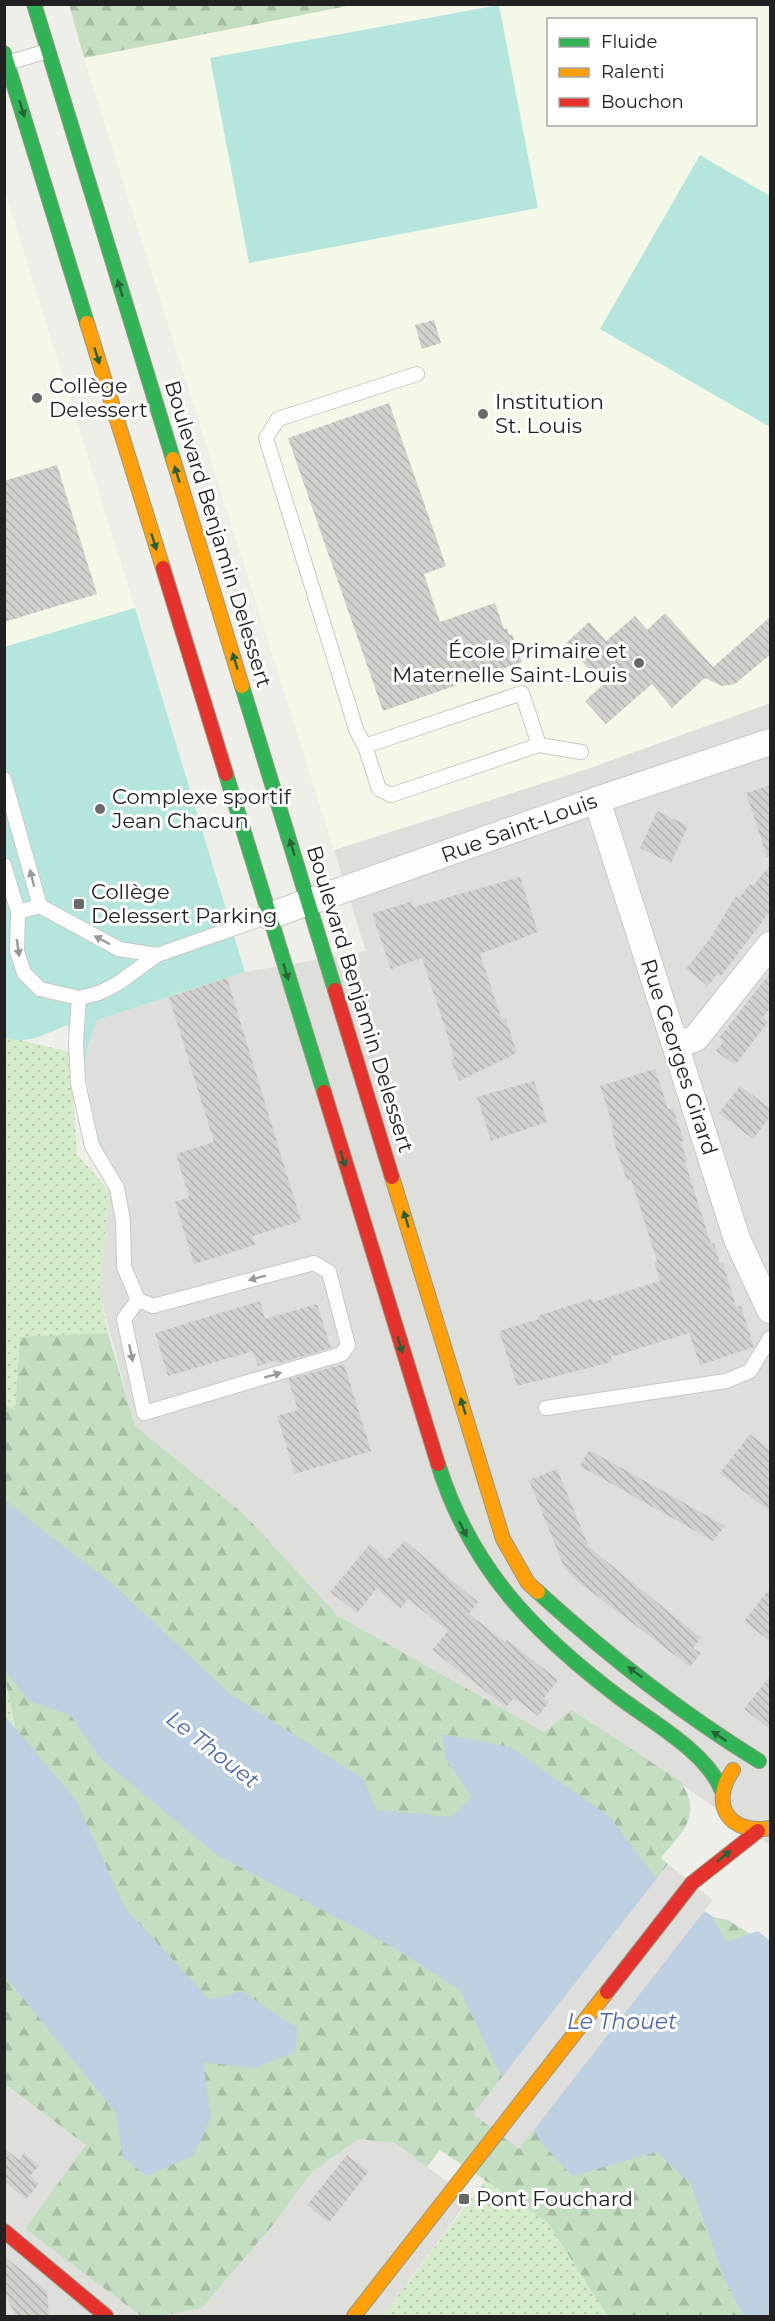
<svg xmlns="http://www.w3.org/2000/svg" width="775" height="2321" font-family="Montserrat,sans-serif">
  <defs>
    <pattern id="grass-dots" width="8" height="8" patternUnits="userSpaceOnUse" patternTransform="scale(1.5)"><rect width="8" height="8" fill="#d4ecc9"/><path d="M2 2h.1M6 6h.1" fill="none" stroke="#b6caac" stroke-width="1.8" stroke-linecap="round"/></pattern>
    <pattern id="forest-firs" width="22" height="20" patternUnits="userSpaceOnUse" patternTransform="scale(1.5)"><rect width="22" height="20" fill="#c3dec0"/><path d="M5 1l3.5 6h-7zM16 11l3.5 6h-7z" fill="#a7bea5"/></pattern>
    <pattern id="building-back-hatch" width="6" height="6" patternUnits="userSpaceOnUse" patternTransform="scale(1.5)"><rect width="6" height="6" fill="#d2d1cd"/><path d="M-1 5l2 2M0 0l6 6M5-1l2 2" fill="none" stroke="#b4b3b0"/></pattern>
  </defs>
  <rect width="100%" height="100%" fill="#efefea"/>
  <path fill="#dededb" d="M770,703v1142l-197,-135 -29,22 -206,-116 -93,-101 -110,-89 -36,-134 11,-100 15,-6 -16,-23 -13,-29 -11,-62 4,-34 8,-18 148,-48 121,-21 -32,-101 253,-81z
    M6,2086l81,59 -62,84 116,87h-136z
    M358,2139l37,4 75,55 -87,118h-222l41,-8 70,-82 39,-53z"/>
  <path fill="#f4f8e6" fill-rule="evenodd" d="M352,5h418v698l-183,66 -253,81 -250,-792zM548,20h208v104h-208z
    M4,188l131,420 -130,39h-1z"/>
  <path fill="url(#grass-dots)" d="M4,1036l66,16 7,102 33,38 -11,100 9,41 -88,5 -5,73 -11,-7z
    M4,1674l16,75 -16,52z
    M485,2180l62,42 61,94h-225z"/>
  <path fill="url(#forest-firs)" d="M69,4h283v1l-268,53z
    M108,1333l27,93 110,89 93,101 206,116 28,-22 108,71c24,35 2,50 -19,77l7,6 -11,15 56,38 15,3 42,26v370h-162l-61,-94 -107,-72 -13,17 -32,-24 -37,-4 -47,34 -39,53 -70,82 -41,8h-20l-116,-87 61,-84 -79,-59 -2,2v-287l15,-52 -16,-75 1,-270 10,6 5,-73z"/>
  <path fill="#b5e6de" d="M499,5l39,203 -289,55 -39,-205z
    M700,155l70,41v231l-170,-98z
    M135,608l110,364 -148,48c-26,56 -5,118 28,167l-15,5 -19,-42 -16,-47 -7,-78c-23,8 -40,21 -63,12l-1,-390z"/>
  <path fill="#bdd1e2" d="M4,1500l111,86 115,108 134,85 12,31 75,7 21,-20 -26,-38 -4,-25 68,13 100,70 46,61 57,39 13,25 32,-11 12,10v375h-26l-19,-36 -34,-96 -34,-32 -85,24 -31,-34 -41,-69 -40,-83 -67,-43 -176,-92 -116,-96 -31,-44 -40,-14 -25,-30z
    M4,1715l72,85 49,108 85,92 32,-9 55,37 -2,24 -40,16 -52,-6 8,55 -17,38 -47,21 -24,-18 -7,-45 -111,-137z"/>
  <path fill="#dededc" d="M668,1864l45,36 -194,249 -46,-35z"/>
  <path fill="url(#building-back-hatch)" d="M434,320l7,23 -19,6 -7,-24z
    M389,403l57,163 -22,8 16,48 55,-19 9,26 3,-1 2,7 3,-1 10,28 -139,49 -95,-273z
    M57,465l40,129 -93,28v-141z
    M665,613l48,54 58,-51v38l-36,30 -13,2 -17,-8 -33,30 -20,-24 -46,40 -21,-23 18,-16 -37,-42 23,-21 17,19 29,-25 12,14z
    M771,785v71l-4,1 -21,-64z
    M657,811l31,15 -17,37 -31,-15z
    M771,864v46l-50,66 -3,-3 -10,13 -22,-17 23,-29 27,-44 3,2 11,-14 3,2z
    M520,877l18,55 -58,22 22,66 4,-1 11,34 -58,28 -8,-21 3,-2 -6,-21 -26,-79 -31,11 -19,-55 40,-13 2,6z
    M771,972v35l-8,10 5,5 -33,43 -19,-14 8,-10 -5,-3z
    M227,978l74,243 -49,15 3,9 -61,19 -19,-62 14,-5 -13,-43 38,-12 -45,-145z
    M655,1069l13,40 5,-1 11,33 -3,1 6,19 -2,1 26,82 3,-1 6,21 3,-1 13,44 5,-1 13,41 -54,18 -11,-32 -78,24 1,5 -95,24 -18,-55 40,-12 -1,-3 33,-11 21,-6 1,3 67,-21 -6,-19 3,-1 -26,-82 -4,2 -11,-33 -5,-22h2l-13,-40z
    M534,1081l13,41 -56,19 -14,-44z
    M740,1086l31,23v7l-18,23 -34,-26z
    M260,1301l5,18 52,-15 14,44 -48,14 -6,1 -1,-3 -18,6 -5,-15 -85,25 -13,-43z
    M344,1364l27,87 -76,23 -18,-58 21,-6 -10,-31z
    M750,1434l21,17v61l-51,-39z
    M589,1450l74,41 62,35 -12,15 -133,-75z
    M557,1469l32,78 112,91 -8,10 8,5 -11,14 -114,-87 -12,-13 -35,-87z
    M405,1541l73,61 -9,12 36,28 2,-2 51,40 -14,18 5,4 -11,14 -24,-18 -8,9 -74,-57 16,-19 -40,-32 -8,10 -23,-21 -20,25 -27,-21 40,-48 17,15z
    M771,1587v55l-27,-21z
    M771,1675v55l-27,-21z
    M4,2148l15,12 5,-7 15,13 -9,10 9,8 -13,15 -22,-18z
    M347,2155l22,16 -40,52 -22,-18z
    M4,2256l43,35 2,25h-34l-11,-27z"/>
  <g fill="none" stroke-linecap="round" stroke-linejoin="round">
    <defs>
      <path id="lane" d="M7,63l41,-12
        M417,374l-139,45 -12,19 91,294 8,14 14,43 12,6 148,-50 42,7
        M365,746l157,-53 17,52
        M4,779l36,127
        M4,865l14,47
        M157,955l-38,-6 -79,-43 -22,6 -1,39 7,22 16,16 39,9 20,-5 18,-9 40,-29 112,-39
        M79,998l-3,44 2,41 14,63 25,42 6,33 1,46 14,33 15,6 161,-43 15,9 19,73 -6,9 -198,59 -20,-94 14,-19
        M546,1408l180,-27 24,-10 20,-33"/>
      <path id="street" d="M597,800l140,439 33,71
        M269,916l328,-116 173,-58
        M676,1046l20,-8 74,-93"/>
      <path id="fast" d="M34,4l139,455
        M4,53l83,270
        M242,686l93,304
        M226,774l98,318
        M438,1464c33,105 96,169 182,234 32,24 86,54 101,91
        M538,1592c68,62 143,121 221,169"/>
      <path id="slow" d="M87,323l76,245
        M173,459l69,227
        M392,1177l111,362 25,44 10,9
        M733,1770c-24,34 -4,65 37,58
        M354,2316l253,-324"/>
      <path id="jam" d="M163,568l63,206
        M335,990l57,187
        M324,1092l114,372
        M607,1992l85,-109 66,-52
        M4,2231l102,85"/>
    </defs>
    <use href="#lane" stroke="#c8c8c6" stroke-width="16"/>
    <use href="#street" stroke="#c8c8c6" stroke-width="28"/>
    <use href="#fast" stroke="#929a81" stroke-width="16"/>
    <use href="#slow" stroke="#929a81" stroke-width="16"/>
    <use href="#jam" stroke="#929a81" stroke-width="16"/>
    <use href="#lane" stroke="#fdfdfc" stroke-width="14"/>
    <use href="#street" stroke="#fdfdfc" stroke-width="26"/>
    <use href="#fast" stroke="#30b455" stroke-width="14"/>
    <use href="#slow" stroke="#ff9f0a" stroke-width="14"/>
    <use href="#jam" stroke="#e5322d" stroke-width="14"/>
  </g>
  <defs><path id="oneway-solid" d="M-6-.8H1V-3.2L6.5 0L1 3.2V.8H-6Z" transform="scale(1.5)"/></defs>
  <g fill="#286338">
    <use href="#oneway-solid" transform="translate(22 109) rotate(73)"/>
    <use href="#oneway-solid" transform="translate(120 288) rotate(-107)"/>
    <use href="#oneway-solid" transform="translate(97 356) rotate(73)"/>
    <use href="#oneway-solid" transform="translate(177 474) rotate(-107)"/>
    <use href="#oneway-solid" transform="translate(154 542) rotate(73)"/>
    <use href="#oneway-solid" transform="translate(235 661) rotate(-107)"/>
    <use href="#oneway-solid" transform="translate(292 847) rotate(-107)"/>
    <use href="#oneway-solid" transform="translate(286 972) rotate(73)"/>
    <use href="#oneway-solid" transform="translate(343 1159) rotate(73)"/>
    <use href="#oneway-solid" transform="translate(406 1219) rotate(-107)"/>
    <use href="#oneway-solid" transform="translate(400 1345) rotate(73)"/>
    <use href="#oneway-solid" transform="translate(463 1406) rotate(-107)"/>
    <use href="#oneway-solid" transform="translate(463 1529) rotate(64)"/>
    <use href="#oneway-solid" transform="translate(635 1672) rotate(-143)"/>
    <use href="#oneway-solid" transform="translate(719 1736) rotate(-146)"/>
    <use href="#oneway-solid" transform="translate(724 1856) rotate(-40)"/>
  </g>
  <g fill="#9a9a99">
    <use href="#oneway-solid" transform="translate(32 878) rotate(-104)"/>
    <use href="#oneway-solid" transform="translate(102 940) rotate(-152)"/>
    <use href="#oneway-solid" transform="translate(18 948) rotate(82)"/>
    <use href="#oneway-solid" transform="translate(257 1278) rotate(165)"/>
    <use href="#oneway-solid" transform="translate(131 1353) rotate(78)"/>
    <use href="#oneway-solid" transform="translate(273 1375) rotate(-16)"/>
  </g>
  <g fill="#696967" stroke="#fff" stroke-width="2">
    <circle cx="37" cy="398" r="6"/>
    <circle cx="483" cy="414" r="6"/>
    <circle cx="639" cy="663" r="6"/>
    <circle cx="100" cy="809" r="6"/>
    <rect x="73" y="898" width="12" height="12" rx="3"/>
    <rect x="458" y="2193" width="12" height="12" rx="3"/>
  </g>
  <g text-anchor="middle" stroke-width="6" stroke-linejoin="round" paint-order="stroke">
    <g font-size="21" fill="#212121" stroke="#fff" text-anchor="start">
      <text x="49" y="393">Collège<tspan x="49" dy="24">Delessert</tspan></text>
      <text x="495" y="409">Institution<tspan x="495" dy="24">St. Louis</tspan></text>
      <text x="627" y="658" text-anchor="end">École Primaire et<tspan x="627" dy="24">Maternelle Saint-Louis</tspan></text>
      <text x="112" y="804">Complexe sportif<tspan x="112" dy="24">Jean Chacun</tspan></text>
      <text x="91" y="899">Collège<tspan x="91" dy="24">Delessert Parking</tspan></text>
      <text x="476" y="2206">Pont Fouchard</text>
    </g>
    <g font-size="21" fill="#212121" stroke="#fff">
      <text transform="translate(218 534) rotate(73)" y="7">Boulevard Benjamin Delessert</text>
      <text transform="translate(519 828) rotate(-20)" y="7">Rue Saint-Louis</text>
      <text transform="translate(360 999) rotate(73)" y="7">Boulevard Benjamin Delessert</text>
      <text transform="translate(679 1057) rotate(72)" y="7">Rue Georges Girard</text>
    </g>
    <g font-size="22" font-style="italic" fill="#4c65b1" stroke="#fff">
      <text transform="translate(213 1749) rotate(38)" y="8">Le Thouet</text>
      <text x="622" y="2029">Le Thouet</text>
    </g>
  </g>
  <rect width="775" height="2321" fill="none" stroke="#212121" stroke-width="12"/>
  <rect x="547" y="18" width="210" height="108" fill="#ffffff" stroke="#a6a6a6" stroke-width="1.5"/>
  <rect x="559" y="38" width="30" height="9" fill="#30b455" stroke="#a6a6a6" stroke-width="1.5"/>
  <text x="601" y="48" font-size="18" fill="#212121">Fluide</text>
  <rect x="559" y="68" width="30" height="9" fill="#ff9f0a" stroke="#a6a6a6" stroke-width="1.5"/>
  <text x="601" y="78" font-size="18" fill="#212121">Ralenti</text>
  <rect x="559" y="98" width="30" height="9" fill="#e5322d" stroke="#a6a6a6" stroke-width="1.5"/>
  <text x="601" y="108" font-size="18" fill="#212121">Bouchon</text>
</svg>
